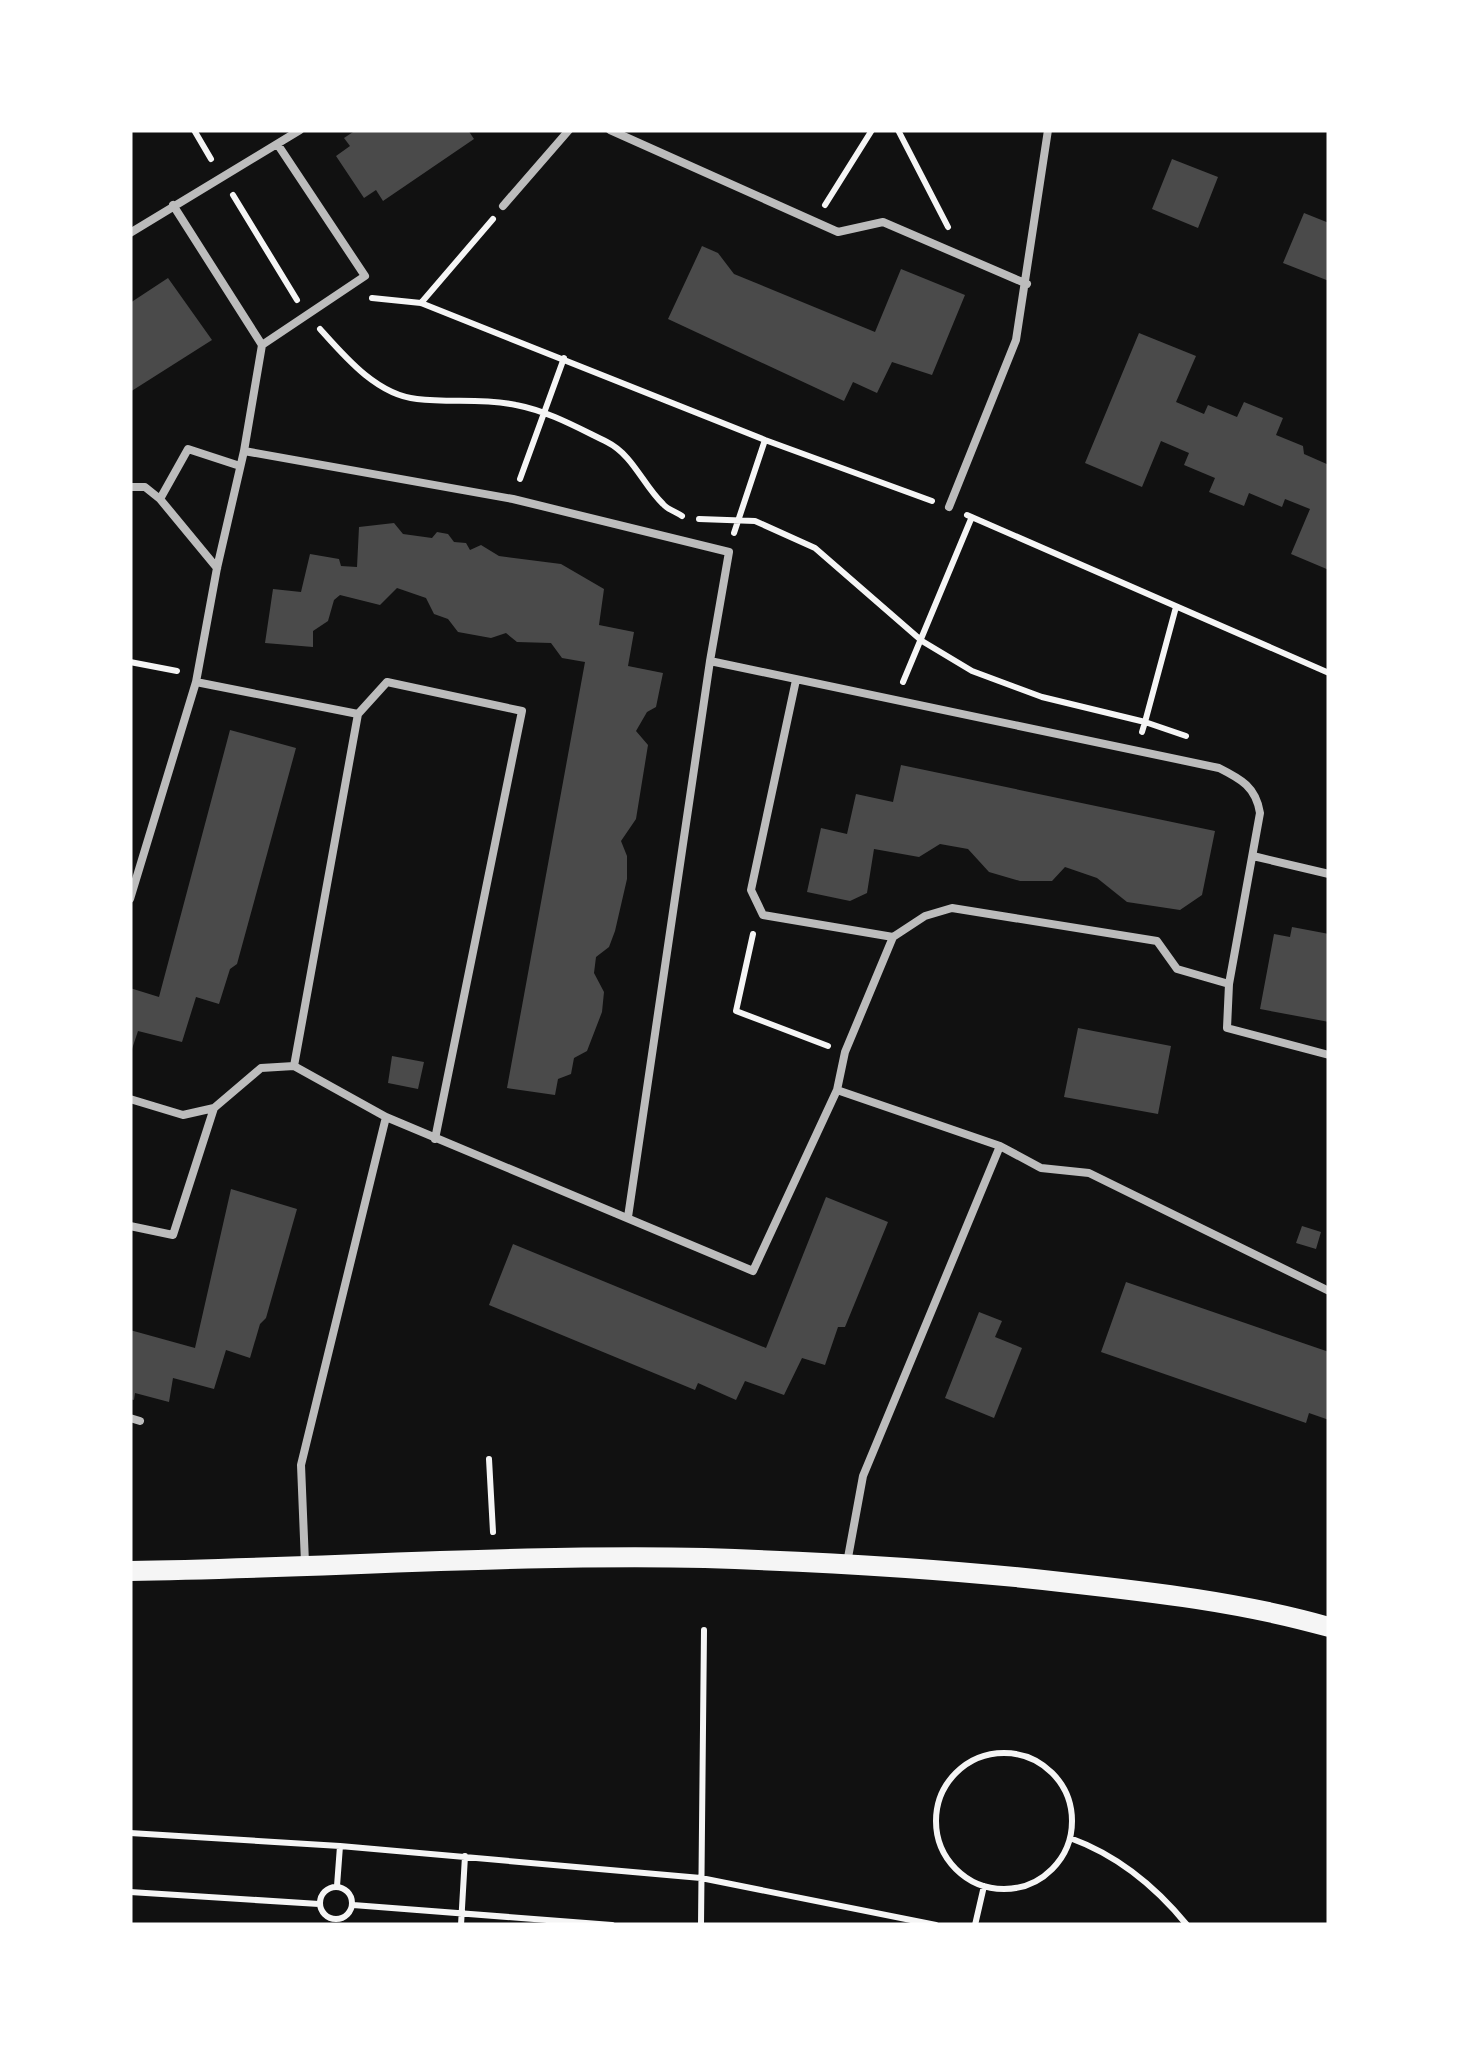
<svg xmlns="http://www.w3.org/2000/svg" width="1459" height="2055" font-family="Bitter,serif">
  <rect width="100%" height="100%" fill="#111"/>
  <path fill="#4a4a4a" d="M356,130h112l6,9 -91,62 -7,-11 -12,8 -28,-42 14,-10 -6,-8z
    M1172,159l46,18 -20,51 -46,-19z
    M1304,213l25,10v58l-46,-18z
    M702,246l16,7 16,21 141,58 26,-63 64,26 -33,80 -40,-13 -15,31 -24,-11 -9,19 -176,-82z
    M168,278l44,62 -82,52v-89z
    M1139,333l57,23 -20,46 28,12 4,-9 29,12 7,-15 39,16 -7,17 27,11 1,8 25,11v105l-38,-16 19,-45 -25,-10 -3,8 -33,-14 -5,13 -35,-14 6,-14 -31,-13 5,-12 -28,-12 -19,46 -57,-24z
    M394,523l9,11 29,4 5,-6 11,2 6,8 12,1 4,7 11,-5 18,11 62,8 43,25 -5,36 35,7 -6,34 35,7 -7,34 -9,5 -11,19 12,14 -12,74 -15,22 6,15v23l-12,52 -6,16 -13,10 -2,16 10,19 -2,20 -15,39 -13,7 -3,16 -13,5 -3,16 -48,-7 78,-426 -23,-4 -11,-15 -34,-1 -11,-9 -15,5 -33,-6 -10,-13 -14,-5 -8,-16 -29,-10 -17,17 -40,-10 -6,5 -6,21 -15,10v16l-48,-4 8,-54 28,3 9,-38 29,5 2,7 16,1 2,-40z
    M230,730l66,18 -59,216 -7,5 -11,35 -23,-7 -14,45 -44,-11 -8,24v-67l29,9z
    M901,765l314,66 -13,64 -22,15 -53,-8 -30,-24 -32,-11 -13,14h-32l-31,-9 -21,-23 -28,-5 -21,13 -45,-8 -7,44 -17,8 -43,-9 14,-64 26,6 9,-40 37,8z
    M1292,927l37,7v88l-69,-13 14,-75 16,3z
    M1078,1028l93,18 -13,68 -94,-17z
    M392,1056l32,6 -6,27 -30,-6z
    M231,1189l66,20 -31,109 -6,6 -10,34 -24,-8 -12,39 -41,-11 -4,24 -34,-9 -1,7 -4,-1v-69l65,18z
    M826,1197l62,25 -43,105h-7l-13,38 -23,-7 -18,37 -39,-14 -9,19 -38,-17 -3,7 -206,-85 24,-61 253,104z
    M1302,1226l19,6 -5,17 -20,-6z
    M1126,1282l203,70v68l-20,-7 -3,10 -205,-71z
    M979,1312l23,9 -7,16 27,11 -28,70 -49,-20z"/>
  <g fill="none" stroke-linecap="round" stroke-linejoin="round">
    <path stroke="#f5f5f5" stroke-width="6" d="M194,130l17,29
      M898,130l50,97
      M233,195l64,105
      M825,205l47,-75
      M372,298l49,5 344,137 167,61
      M421,303l72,-84
      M320,329c25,28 57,66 97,70 33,4 66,-1 99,6 32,6 62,23 91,37 26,13 36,43 56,62 4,5 13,8 19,12
      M520,479l44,-121
      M967,515l362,158
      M699,519l56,2 60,27 107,93 50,30 70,26 103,25 -3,10
      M734,533l31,-93
      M1176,607l-31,115 41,14
      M130,662l47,9
      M903,682l68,-163
      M753,934l-17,77 92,35
      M489,1459l4,73
      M936 1821a68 68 0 1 1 136 0a68 68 0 1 1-136 0Z
      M130,1833l210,13 361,32 235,47
      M1070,1838c47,17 86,49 117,87
      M337,1886l3,-40
      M320 1903a16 16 0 1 1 32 0a16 16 0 1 1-32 0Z
      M130,1892l189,12
      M353,1905l259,20
      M461,1925l4,-69
      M701,1925l3,-295
      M975,1925l9,-39"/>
    <path stroke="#bcbcbc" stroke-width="8" d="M610,130l228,102 45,-10 144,62
      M173,205l89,140 -18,106
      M503,206l66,-76
      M130,233l170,-103
      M262,345l103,-69 -87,-131
      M130,487h15l15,12 28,-50 52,17
      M160,499l57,69
      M949,507l67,-167 32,-210
      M710,661l509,107c22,11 37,19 41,45l-31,171 -2,44 102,27
      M796,680l-45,210 12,25 130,22
      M196,682l162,32 -64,352
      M358,714l29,-32 135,29 -87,428
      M1253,856l76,18
      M130,899l66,-217 21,-114 27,-117 269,48 216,53 -19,109 -82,556
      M837,1090l163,56 41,22 48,5 240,118
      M130,1099l53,16 31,-7 47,-40 33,-2 92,51 367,154 84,-181 8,-38 48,-115 32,-21 27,-8 205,33 20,28 52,15
      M130,1226l43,9 41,-127
      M130,1418l10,3
      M305,1563l-4,-98 85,-348
      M847,1563l16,-87 137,-330"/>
    <path stroke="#f5f5f5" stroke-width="20" d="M130,1571c191,-3 385,-17 575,-13 119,4 237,10 356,24 90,10 180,20 268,45"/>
  </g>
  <rect width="1459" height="2055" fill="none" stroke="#ffffff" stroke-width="265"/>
</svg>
